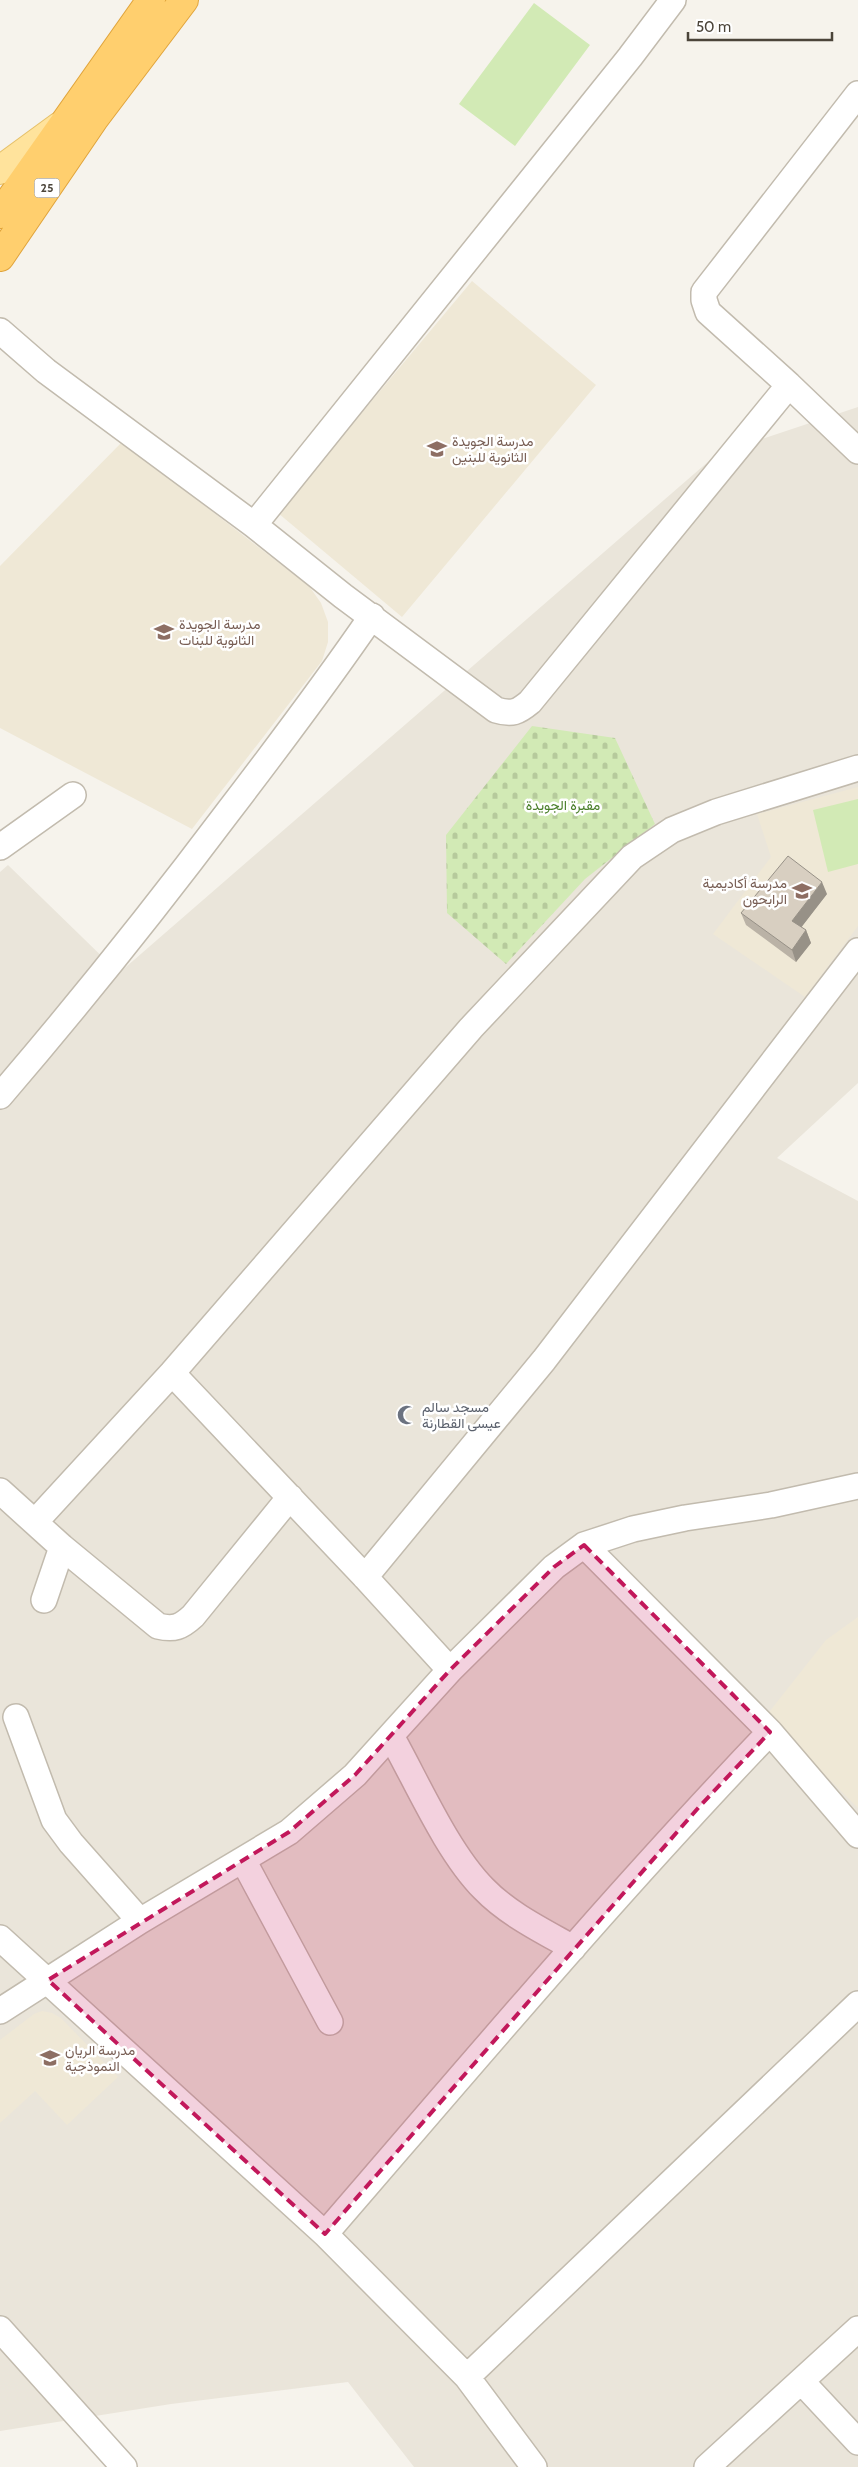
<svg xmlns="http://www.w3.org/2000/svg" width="858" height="2467" font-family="Cabin,Vazirmatn,sans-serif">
  <defs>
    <pattern id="cemetery-stones" width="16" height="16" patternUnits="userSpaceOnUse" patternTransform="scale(1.25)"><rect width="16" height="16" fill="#d2eab5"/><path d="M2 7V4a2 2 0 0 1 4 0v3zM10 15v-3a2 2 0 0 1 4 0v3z" fill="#b6ca9c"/></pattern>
  </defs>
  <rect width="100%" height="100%" fill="#f6f3ec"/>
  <path fill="#eae5da" d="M858,407v676l-81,75 81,43v1266h-444l-66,-85 -177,22 -171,27v-1559l8,-7 111,108 598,-519z"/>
  <path fill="#efe8d6" d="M472,281l124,104 -194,232 -124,-104z
    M122,442l187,144 12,17 7,19v20l-6,19 -130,168 -192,-101v-162z
    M858,787v139l-53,71 -92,-63 58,-77 -14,-43z
    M858,1617v191l-92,-92 60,-76z
    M42,2011l10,2 9,5 57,59 -51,48 -32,-34 -35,32v-83l34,-26z"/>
  <path fill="url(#cemetery-stones)" d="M532,726l83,12 40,86 -70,55 -79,85 -59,-51 -1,-78z"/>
  <path fill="#d2eab5" d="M534,3l56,42 -75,101 -56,-42z
    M858,799v65l-30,8 -15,-62z"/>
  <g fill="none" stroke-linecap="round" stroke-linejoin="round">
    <defs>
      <path id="minor" d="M858,94l-154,198v8l4,12 81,73 69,66
        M0,331l46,40 208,154 89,71 153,114c16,5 22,2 34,-8l259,-317
        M254,525l376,-468 43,-57
        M0,847l73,-52
        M0,1096c79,-92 155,-187 228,-284 49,-64 98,-129 144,-196
        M172,1373l193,204 85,93
        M0,1491l62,56 96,79c16,4 23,1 35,-10l97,-119
        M35,1522l137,-149 299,-345 161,-171 40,-27 44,-18 142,-44
        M584,1545l186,187 88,103
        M365,1577l179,-217 314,-409
        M44,1600l18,-53
        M16,1717l38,103 17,23 69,78
        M391,1736c26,46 56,116 93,153 24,25 59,42 89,59
        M243,1860l87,162
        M0,1938l325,296 142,143 67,90
        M0,2011l140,-90 149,-89 66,-57 95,-105 104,-103 30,-22 49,-16 52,-11 86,-13 87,-19
        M325,2234c146,-169 290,-340 445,-502
        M0,2329l124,138
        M467,2377l391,-373
        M802,2382l56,60
        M707,2467l151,-138"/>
      <path id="major" d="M0,170l60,-44"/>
      <path id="highway" d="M0,214l151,-214
        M0,257l94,-138 90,-119"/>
    </defs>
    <use href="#minor" stroke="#c2bbae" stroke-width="28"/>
    <use href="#major" stroke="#e6c16a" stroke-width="30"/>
    <use href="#highway" stroke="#e0a43c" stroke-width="30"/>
    <use href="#minor" stroke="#fff" stroke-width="25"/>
    <use href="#major" stroke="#ffe39c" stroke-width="28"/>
    <use href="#highway" stroke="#ffcf6e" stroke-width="28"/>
  </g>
  <path fill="#bab2a6" d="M827,894l-26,33 5,3 5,13 -15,19 -50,-37 -5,-12z"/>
  <path fill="#979187" d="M822,882l5,12 -30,39 -5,-12z
    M806,930l5,13 -15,19 -4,-12z"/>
  <path fill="#d8cfc1" stroke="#979187" d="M788,856l34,26 -30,39 14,9 -14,20 -51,-37z"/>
  <path fill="#c2185b" fill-opacity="0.2" stroke="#c2185b" stroke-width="4" stroke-dasharray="10 6" stroke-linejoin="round" d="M584,1545l186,187 -71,75 -374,427 -277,-254 241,-148 66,-57 95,-105 104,-103z"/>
  <defs>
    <symbol id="school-bare" viewBox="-9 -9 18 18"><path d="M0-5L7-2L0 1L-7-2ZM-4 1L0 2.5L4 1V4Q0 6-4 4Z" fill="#8d6e63" stroke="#fff" stroke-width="2.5" paint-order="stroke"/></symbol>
    <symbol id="mosque-bare" viewBox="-9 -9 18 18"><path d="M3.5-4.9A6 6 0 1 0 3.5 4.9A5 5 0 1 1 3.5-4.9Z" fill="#6b7280" stroke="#fff" stroke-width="2.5" paint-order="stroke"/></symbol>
  </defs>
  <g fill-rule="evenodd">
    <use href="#school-bare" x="423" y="435" width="28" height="28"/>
    <use href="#school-bare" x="150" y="618" width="28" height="28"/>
    <use href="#school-bare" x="788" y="877" width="28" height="28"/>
    <use href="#mosque-bare" x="393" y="1401" width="28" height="28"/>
    <use href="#school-bare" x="36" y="2044" width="28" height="28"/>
  </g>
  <g text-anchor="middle" stroke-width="5" stroke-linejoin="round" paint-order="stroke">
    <rect fill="#fff" stroke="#817c74" stroke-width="1" x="34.5" y="178.5" width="25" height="19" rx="4"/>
    <g font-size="12" font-weight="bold" fill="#4b4439">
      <text x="47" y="192">25</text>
    </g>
    <g font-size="14" fill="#785e54" stroke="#fff" text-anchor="start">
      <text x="452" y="446">مدرسة الجويدة<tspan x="452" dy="16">الثانوية للبنين</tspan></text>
      <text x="179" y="629">مدرسة الجويدة<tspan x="179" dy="16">الثانوية للبنات</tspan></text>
      <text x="787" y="888" text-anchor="end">مدرسة أكاديمية<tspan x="787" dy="16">الرابحون</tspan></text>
      <text x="65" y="2055">مدرسة الريان<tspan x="65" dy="16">النموذجية</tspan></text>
    </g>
    <g font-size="14" fill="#4a7f2a" stroke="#fff">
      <text x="563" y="810">مقبرة الجويدة</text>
    </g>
    <g font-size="14" fill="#5b616d" stroke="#fff" text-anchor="start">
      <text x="422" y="1412">مسجد سالم<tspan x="422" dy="16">عيسى القطارنة</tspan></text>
    </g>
  </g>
  <path d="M688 32v8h144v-8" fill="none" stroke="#4b4439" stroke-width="2.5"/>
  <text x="696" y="32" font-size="15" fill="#4b4439" stroke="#ffffff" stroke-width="4" paint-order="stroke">50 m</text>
</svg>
